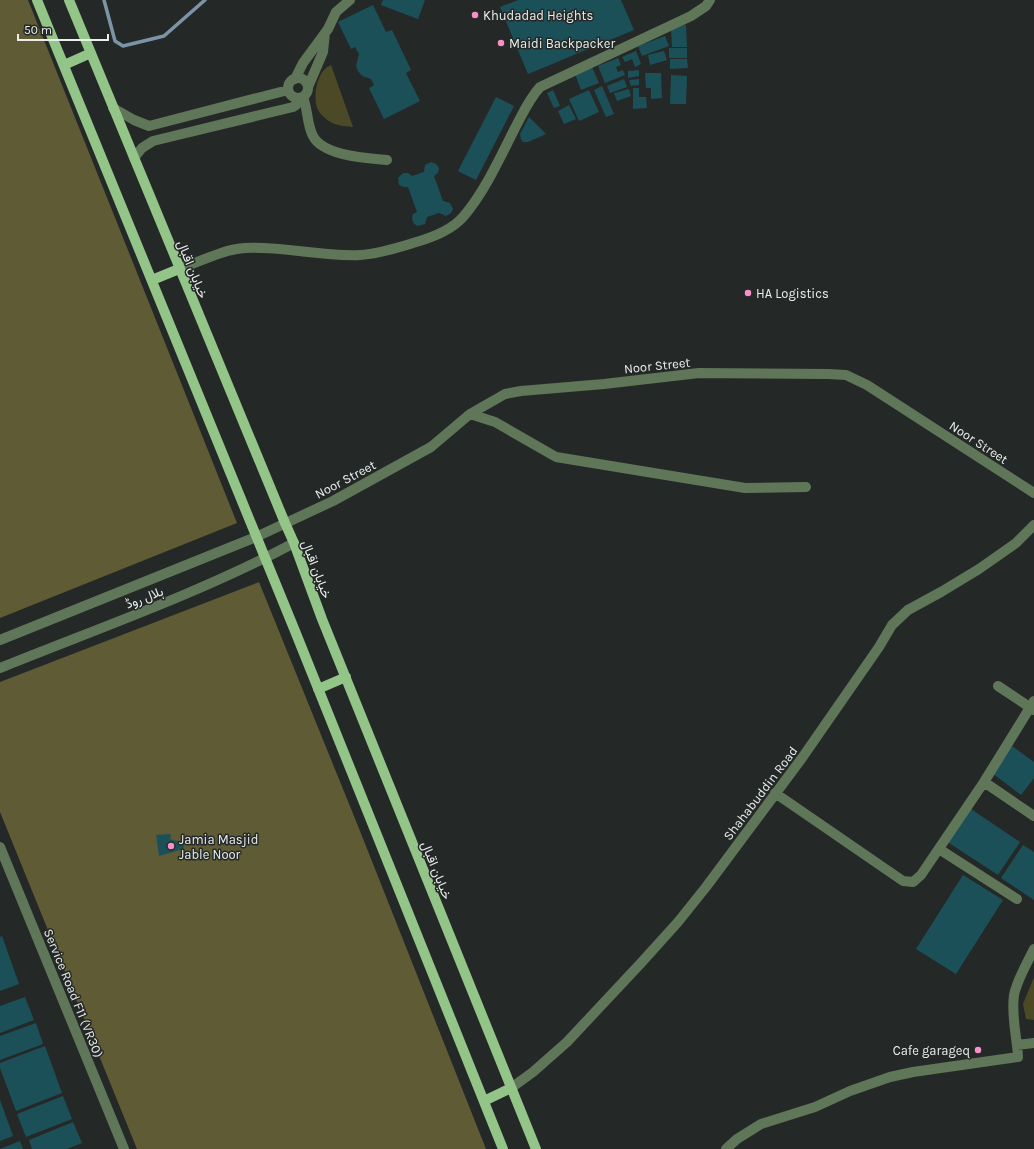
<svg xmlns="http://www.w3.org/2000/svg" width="1034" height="1149" font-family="Karla,Vazirmatn,sans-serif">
  <rect width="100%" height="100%" fill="#242928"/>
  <path fill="#4c4927" d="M331,65l22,62c-8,-1 -17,-1 -24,-6 -6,-4 -12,-10 -13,-17 -2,-13 2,-34 15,-39z
    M1034,977v43l-8,-1 -3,-15z"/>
  <path fill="#5e5b35" d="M0,0h28l209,523 -237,95z
    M259,582l99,244 128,323h-349l-137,-337v-130z"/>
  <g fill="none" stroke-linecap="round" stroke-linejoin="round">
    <path stroke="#7c94a6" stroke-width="3.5" d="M104,0l11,41 8,5 41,-10 41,-36"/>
  </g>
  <path fill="#1c5058" d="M383,0h42l-7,19 -37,-14z
    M518,0h103l13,30 -106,44 -28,-67z
    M373,5l13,27 6,-2 19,40 -5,3 14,28 -36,18 -15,-31 5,-3 -3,-6 -9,-3 -4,-5 -2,-5 3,-12 -4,-7 -4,2 -13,-27z
    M686,25l1,22h-15l-1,-21z
    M665,36l4,10 -27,10 -4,-10z
    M669,48h18v10h-18z
    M636,51l5,13 -6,3 -3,-8 -7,3 -3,-5z
    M664,51l3,9 -17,5 -2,-10z
    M618,58l3,7 -5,2 2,5 5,-2 2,5 -20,8 -7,-17z
    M670,59h17l1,9 -18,1z
    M592,67l7,16 -18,7 -6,-16z
    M639,70v6l-11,2v-7z
    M645,73h16l1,25 -11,1v-11h-5z
    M671,75l16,1 -1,28h-16z
    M624,79l3,8 -17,6 -3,-7z
    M639,79v6l-8,1 -2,-6z
    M602,86l12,28 -8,3 -12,-27z
    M633,88h6v9h7l1,11 -14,1z
    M629,89l2,7 -14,5 -3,-8z
    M553,90l7,16 -6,2 -7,-15z
    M589,90l10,22 -20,9 -10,-22z
    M496,97l18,9 -38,74 -18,-9z
    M569,105l7,14 -12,5 -6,-13z
    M529,117l17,17 -18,8h-5l-2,-3 -1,-5z
    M431,162l5,2 3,4 -1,5 -4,3 9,25 7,2 3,6 -2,4 -5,3 -7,-3 -12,4 -2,7 -7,2 -4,-2 -2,-5 1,-5 4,-2 -9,-25h-4l-5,-2 -1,-7 5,-5h5l4,3 12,-4 1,-7z
    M1012,746l22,16v16l-13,17 -29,-22z
    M968,807l52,35 -22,33 -52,-34z
    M171,834l-1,5 15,4 -2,6 -24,7 -3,-21z
    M1023,845l11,7v48l-33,-22z
    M963,875l40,25 -47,74 -40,-25z
    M2,936l17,48 -19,7v-54z
    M25,997l9,23 -34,13v-27z
    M36,1023l7,21 -43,16v-24z
    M45,1046l17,47 -46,18 -16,-43v-5z
    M63,1096l9,23 -46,18 -9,-23z
    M0,1100l13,36 -13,5z
    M73,1122l9,21 -15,6h-35l-3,-9z
    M20,1141l3,8h-23z"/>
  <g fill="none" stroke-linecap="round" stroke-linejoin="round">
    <path stroke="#5f7659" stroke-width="10" d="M288 88a10 10 0 1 1 20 0a10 10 0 1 1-20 0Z
      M295,79l8,-16 25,-34 8,-17 14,-12
      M308,87l15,-35 2,-19
      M303,97c5,13 4,28 10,39 10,20 54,22 74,24
      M113,108l21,12 15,6 139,-36
      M134,158l8,-10 11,-7 140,-34 3,-2 2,-6
      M179,269c20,-7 45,-20 66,-21 39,-2 77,9 115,7 18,-1 37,-7 53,-12 18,-5 38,-12 50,-26 21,-24 38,-61 52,-89 8,-15 14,-29 25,-41l151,-71 15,-10 4,-6
      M470,414l25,8 61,35 189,31 61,-1
      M0,640l256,-103 77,-36 98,-54 39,-33 35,-20 16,-3 83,-7 95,-11 129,1 18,1 21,10 167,108
      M0,668c99,-40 200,-75 294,-125
      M998,686l36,24
      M984,782l50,34
      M775,793l128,88 10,1 8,-7 63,-93 50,-81
      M0,847l124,302
      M939,849l78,50
      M1017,1045l17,-2
      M511,1088l22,-16 34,-30 74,-79 37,-41 28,-35 96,-129 77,-111 13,-22 16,-15 33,-18 38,-23 37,-26 18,-18
      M726,1149l11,-10 24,-15 54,-17 35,-16 40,-14 23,-5 105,-15c-1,-20 -7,-41 -4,-62 3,-15 13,-32 20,-46"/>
    <path stroke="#94c588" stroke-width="10" d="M37,0l258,631 208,518
      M69,0l216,523 9,20 28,76 214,530
      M64,65l27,-12
      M152,280l27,-11
      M318,689l28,-12
      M484,1101l27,-13"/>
  </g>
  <g fill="#fa8fc7" stroke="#242928" stroke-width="1.5">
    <circle cx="475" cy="15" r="4"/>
    <circle cx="501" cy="43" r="4"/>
    <circle cx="748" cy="293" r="4"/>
    <circle cx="171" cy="846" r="4"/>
    <circle cx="978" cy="1050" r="4"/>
  </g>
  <g text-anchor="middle" stroke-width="3" stroke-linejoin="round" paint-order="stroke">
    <g font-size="13" fill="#eaeeec" stroke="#242928" text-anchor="start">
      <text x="483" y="20">Khudadad Heights</text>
      <text x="509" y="48">Maidi Backpacker</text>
      <text x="756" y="298">HA Logistics</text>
      <text x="179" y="844">Jamia Masjid<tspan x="179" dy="15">Jable Noor</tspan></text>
      <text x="970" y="1055" text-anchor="end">Cafe garageq</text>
    </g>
    <g font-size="13" fill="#eaeeec" stroke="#242928">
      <text transform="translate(193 269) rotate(68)" y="5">خیابان اقبال</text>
      <text transform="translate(657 365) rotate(-6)" y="5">Noor Street</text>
      <text transform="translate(979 442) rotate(33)" y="5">Noor Street</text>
      <text transform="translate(345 479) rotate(-28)" y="5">Noor Street</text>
      <text transform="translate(317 569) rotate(69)" y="5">خیابان اقبال</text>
      <text transform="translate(144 597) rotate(-21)" y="5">ہلال روڈ</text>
      <text transform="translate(760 793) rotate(-53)" y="5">Shahabuddin Road</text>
      <text transform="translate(437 870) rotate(68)" y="5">خیابان اقبال</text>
      <text transform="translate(74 993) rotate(68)" y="5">Service Road F11 (VR30)</text>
    </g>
  </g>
  <path d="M18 34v6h90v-6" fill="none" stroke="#eaeeec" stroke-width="2"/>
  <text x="24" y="34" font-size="12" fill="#eaeeec" stroke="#242928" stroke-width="3" paint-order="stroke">50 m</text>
</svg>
